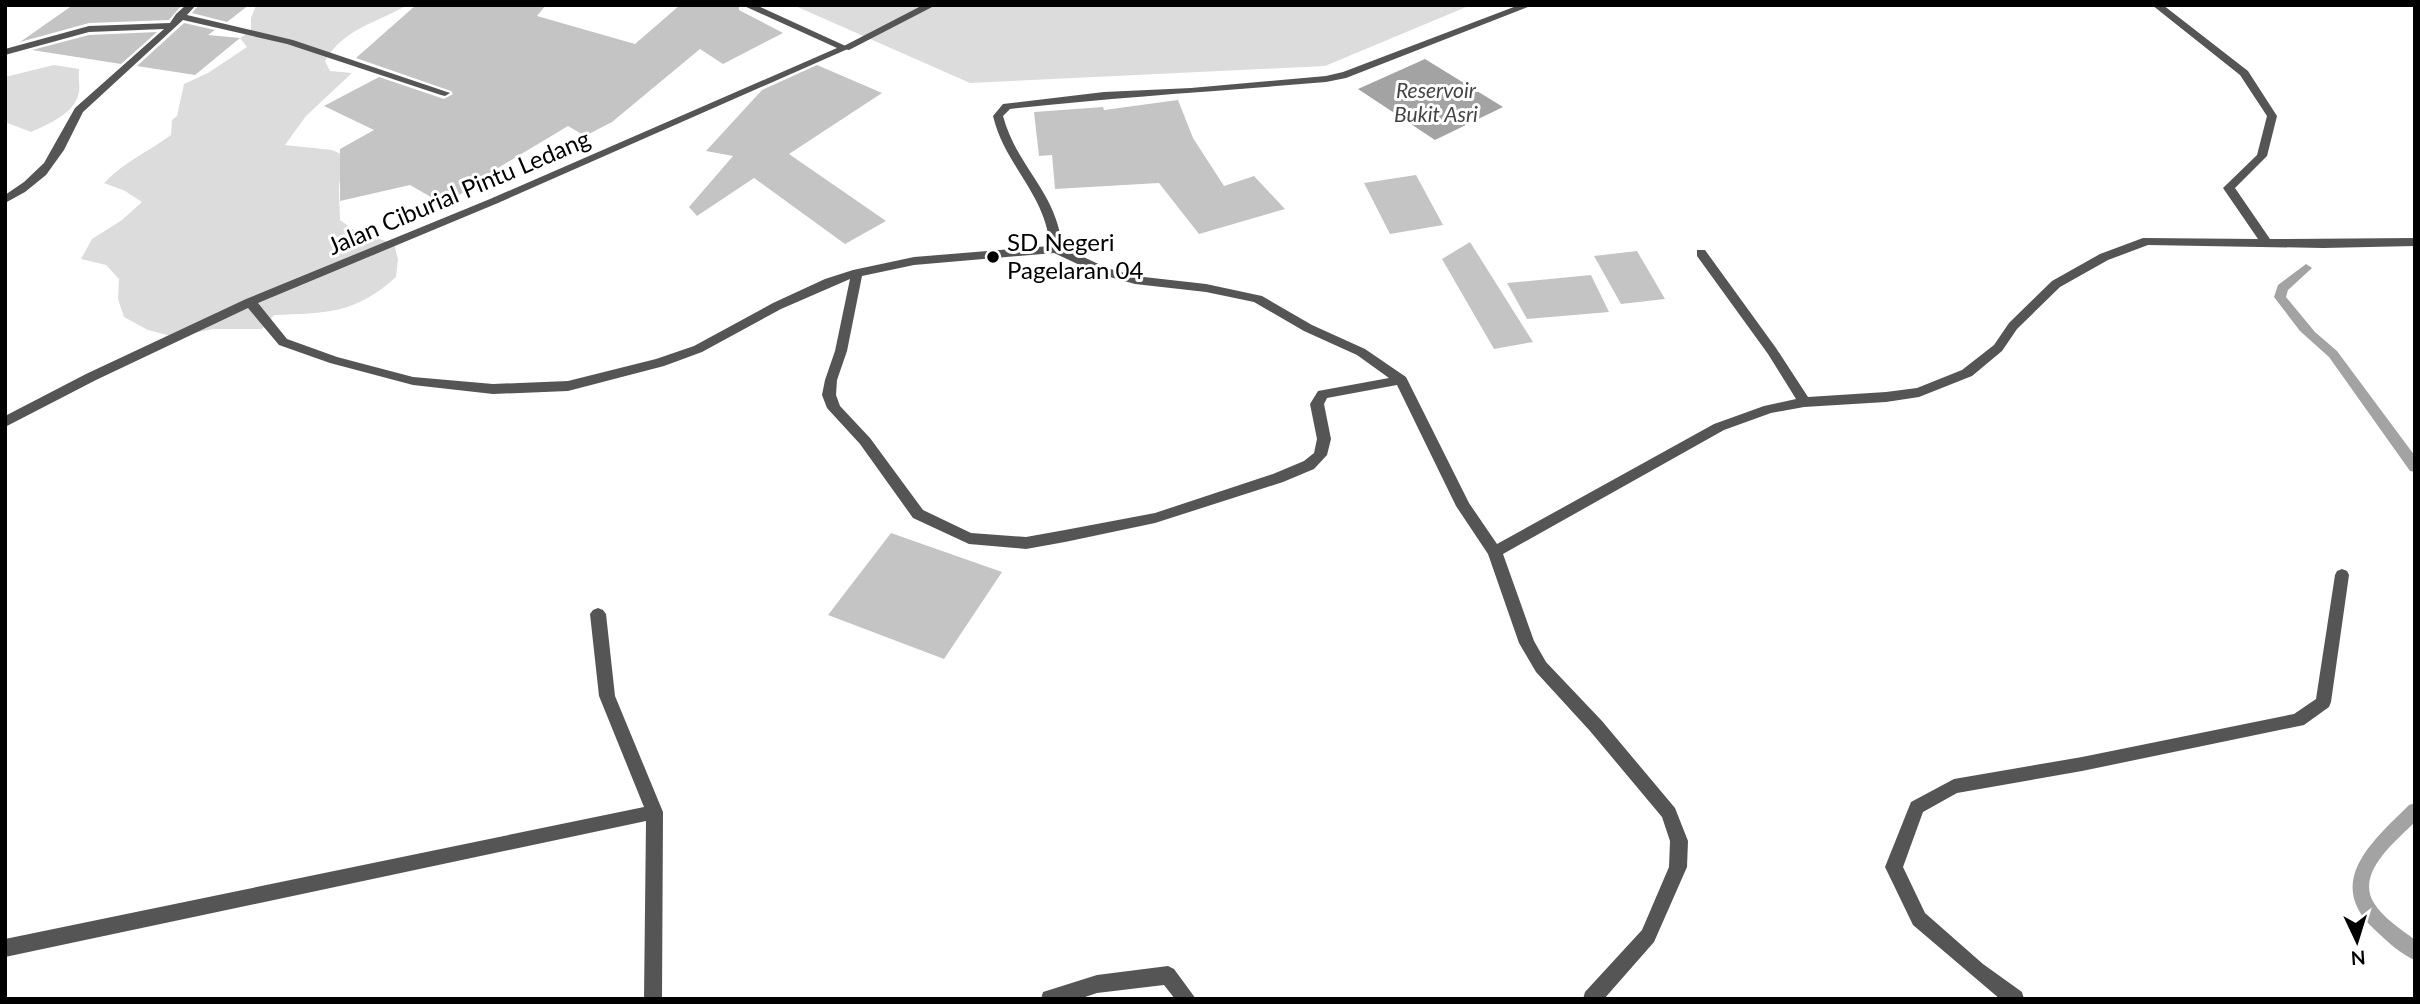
<svg xmlns="http://www.w3.org/2000/svg" width="2420" height="1004" font-family="Lato,sans-serif">
  <rect width="100%" height="100%" fill="#fff"/>
  <path fill="#dcdcdc" d="M256,5h151c-30,18 -63,23 -82,56l5,10 22,2 -46,43 -21,29 47,5 18,8c-16,24 -10,35 -10,62l14,10 40,14 4,15 -2,18c-41,37 -69,36 -122,38l-12,14h-49l-38,8 -27,-7 -24,-13 -6,-18 1,-20 -13,-14 -25,-6 11,-20 30,-19 20,-18 -17,-11 -21,-8c20,-21 44,-31 67,-48l1,-15 5,-4 7,-32 24,-11 39,-26 -7,-9 11,-7v-13z
    M793,5h678l-146,61 -355,17z
    M54,65l25,4c-1,7 1,16 0,23 -4,22 -31,32 -48,40l-26,-10v-45z"/>
  <path fill="#a3a3a3" d="M1425,59l78,48 -68,33 -77,-51z"/>
  <g fill="none" stroke-linecap="round" stroke-linejoin="round">
    <path fill="#a3a3a3" fill-rule="evenodd" d="M2306,264l6,4 -24,22 -2,7 29,35 22,19 78,105v16l-5,-1 -81,-114 -29,-26 -26,-34 4,-12z
      M2415,803v19c-19,19 -60,51 -41,81 9,15 27,26 41,37v20c-15,-6 -28,-19 -40,-30 -52,-48 -2,-89 34,-125z"/>
  </g>
  <path fill="#c4c4c4" d="M73,5h109l-13,15 -80,3 -69,19z
    M199,5h50l-22,17 -35,-9z
    M416,5h130l-9,11 98,28 45,-39h59v5l44,23 -60,31 -23,-15 -88,73 -27,14 -17,-10 -90,54 4,2 -39,22 -33,-19 -70,16v-52l34,-19 -50,-24 55,-29 65,22 9,-5 -2,-3 -95,-33z
    M184,23l31,7 -7,5 32,3 -45,37 -58,-9z
    M157,32l-36,32 -89,-14 57,-15z
    M817,65l65,28 -93,61 97,67 -41,23 -91,-66 -57,38 -8,-9 44,-51 -27,-5 56,-61z
    M1178,100l15,38 31,48 30,-10 31,33 -86,25 -40,-51 -104,6 -3,-34 -13,1 -5,-44 69,-5 1,3z
    M1416,175l27,50 -53,9 -26,-51z
    M1470,242l63,100 -39,7 -52,-90z
    M1637,251l28,48 -44,5 -27,-48z
    M1591,275l18,37 -82,7 -20,-36z
    M891,533l111,39 -58,87 -116,-44z"/>
  <g fill="none" stroke-linecap="round" stroke-linejoin="round">
    <path fill="#555" fill-rule="evenodd" d="M923,5h13l-87,45 -9,-2z"/>
    <path fill="#555" fill-rule="evenodd" d="M186,5h10l-9,10 106,25 157,53 -5,3 -4,-1 -154,-51 -104,-24 -100,92 -19,38 -18,25 -21,17 -20,11v-8l19,-13 20,-19 31,-55 89,-79 -75,3 -84,23v-6l84,-23 81,-3 6,-9z
      M742,5h14l94,43 -352,155 -240,100 29,36 50,18 76,20 80,7 75,-3 88,-22 38,-13 79,-43 52,-24 28,-9 61,-13 136,-11c-5,-53 -45,-80 -57,-130l10,-12 101,-12 87,-4 135,-12 17,-4 176,-67h14l-187,73 -20,4c-105,9 -211,15 -316,27l-7,7c14,52 54,76 59,131l45,21 28,8 71,8 56,12 50,29 53,24 41,28 63,126 28,41 217,-120 50,-18 32,-7 -28,-45 -71,-98v-6h8l71,98 32,49 78,-5 31,-4 45,-18 32,-25 15,-22 43,-42 48,-27 43,-16 115,1 -35,-51 34,-33 10,-39 -27,-41 -88,-70h11l85,66 29,45 -10,40 -32,32 35,51 145,-1v8l-92,2 -175,-3 -40,15 -48,27 -43,42 -15,22 -30,25 -53,21 -33,5 -82,5 -33,6 -47,17 -221,124 31,87 12,21 56,59 73,87 13,33 -1,26 -33,75 -50,57h-21l2,-7 57,-62 27,-63 1,-26 -8,-24 -72,-86 -54,-59 -17,-29 -31,-89 -32,-48 -59,-121 -70,13 -3,6 7,35 -4,16 -13,14 -31,13 -128,41 -90,19 -39,7 -57,-5 -56,-26 -53,-74 -33,-36 -5,-13 3,-15 10,-29 15,-72 -69,30 -79,43 -38,14 -96,25 -75,3 -80,-9 -83,-22 -51,-18 -31,-37 -152,72 -91,47v-11l81,-42 160,-75 244,-100 347,-151zM1054,253l45,21 36,10 71,8 48,10 50,29 53,24 32,23 -71,13 -8,13 7,35 -3,14 -10,8 -31,13 -118,39 -90,17 -39,7 -55,-4 -48,-23 -53,-72 -30,-32 -4,-11 1,-15 10,-29 15,-75 52,-11z
      M2342,569l5,2 2,4 -18,127 -2,5 -25,18 -222,46 -125,22 -34,19 -20,55 22,46 58,51 39,28 2,7h-24l-87,-74 -28,-58 26,-65 43,-23 128,-22 212,-43 22,-15 19,-124 2,-4z
      M598,608l5,2 3,4 9,82 48,116 -1,187h-18l2,-178 -641,136v-18l639,-132 -45,-111 -9,-82 3,-4z
      M1168,966l6,3 22,30h-21l-11,-14 -67,8 -18,6h-38l2,-7 54,-17z"/>
  </g>
  <circle fill="#000" stroke="#fff" stroke-width="2.5" cx="993" cy="257" r="7"/>
  <g text-anchor="middle" stroke-width="6" stroke-linejoin="round" paint-order="stroke">
    <g font-size="21" font-style="italic" fill="#444" stroke="#fff">
      <text x="1436" y="98">Reservoir<tspan x="1436" dy="24">Bukit Asri</tspan></text>
    </g>
    <g font-size="24" fill="#000" stroke="#fff">
      <text transform="translate(459 193) rotate(-23)" y="8">Jalan Ciburial Pintu Ledang</text>
    </g>
    <g font-size="24" fill="#000" stroke="#fff" text-anchor="start">
      <text x="1007" y="251">SD Negeri<tspan x="1007" dy="28">Pagelaran 04</tspan></text>
    </g>
  </g>
  <rect width="2420" height="1004" fill="none" stroke="#000000" stroke-width="14"/>
  <g transform="translate(2357 941) rotate(176)" stroke="#ffffff" stroke-width="5" paint-order="stroke">
  <path d="M0-5L12 26L0 18L-12 26Z" fill="#000000"/>
  <text y="-10" font-size="19" font-weight="bold" text-anchor="middle" fill="#000000">N</text>
  </g>
</svg>
